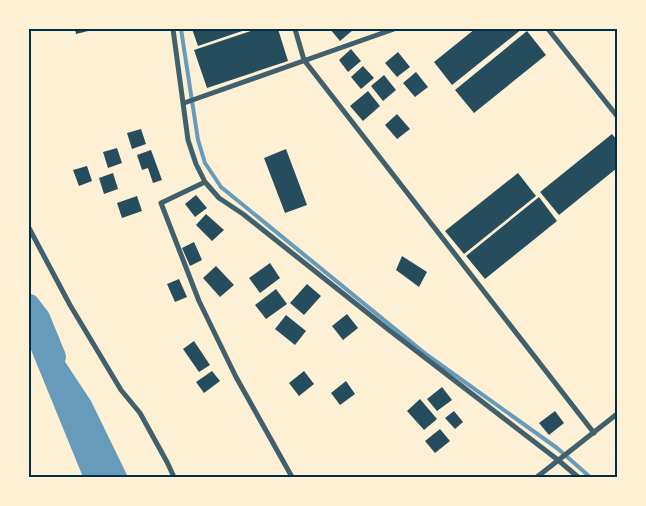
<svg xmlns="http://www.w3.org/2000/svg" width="646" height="506" font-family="Figtree,sans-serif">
  <rect width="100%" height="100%" fill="#fdf0d5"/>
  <path fill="#669bbc" d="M29,307l62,94 37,76h-45l-54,-132z"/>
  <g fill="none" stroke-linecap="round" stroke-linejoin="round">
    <path stroke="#669bbc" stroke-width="4" d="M181,29l17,111 7,23 16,24 206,168 130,93 33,29"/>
    <path stroke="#669bbc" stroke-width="22" d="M29,305l10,13 16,39"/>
  </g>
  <path fill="#264d5e" d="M75,29h17v1l-16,4z
    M192,29h56l-50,17z
    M257,29h21l10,32 -81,27 -13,-38z
    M330,29h22l1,1 -13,11z
    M475,29h47l-70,56 -18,-23z
    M527,31l19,24 -72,58 -19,-23z
    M351,49l10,12 -13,11 -9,-12z
    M398,52l12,15 -13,10 -12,-14z
    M363,66l11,12 -13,11 -10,-12z
    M416,72l12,15 -13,10 -12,-14z
    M384,75l12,15 -13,11 -12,-15z
    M368,91l12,15 -17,15 -13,-15z
    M397,114l13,15 -13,10 -12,-14z
    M141,129l5,15 -14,5 -5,-16z
    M612,134l5,6v28l-58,47 -19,-23z
    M117,148l5,15 -14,5 -5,-16z
    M286,149l21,56 -22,8 -21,-55z
    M151,150l11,30 -9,3 -5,-15 -6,2 -5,-15z
    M87,166l5,15 -13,5 -6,-16z
    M113,173l5,16 -14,5 -5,-16z
    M518,173l18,23 -72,58 -19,-23z
    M196,195l11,13 -12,9 -10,-13z
    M137,196l5,15 -20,7 -5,-15z
    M539,197l18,24 -72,58 -19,-23z
    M206,214l18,16 -12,11 -16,-16z
    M194,242l8,18 -12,6 -8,-18z
    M402,256l25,16 -8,15 -23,-17z
    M270,263l10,15 -20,15 -11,-15z
    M216,266l18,19 -14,12 -17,-19z
    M179,279l8,18 -12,5 -8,-18z
    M307,284l14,12 -17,19 -14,-12z
    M276,289l11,15 -21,15 -11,-14z
    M347,314l11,14 -15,12 -11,-14z
    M286,315l20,16 -11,14 -20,-16z
    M194,341l16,24 -11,7 -16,-23z
    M212,371l8,10 -16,12 -8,-11z
    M304,371l10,13 -15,12 -10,-13z
    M346,381l9,13 -15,11 -9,-12z
    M442,387l10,13 -15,11 -10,-12z
    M420,399l17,20 -13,11 -17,-19z
    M454,411l9,11 -8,7 -10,-11z
    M555,411l9,12 -15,12 -10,-12z
    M440,429l10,12 -15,12 -10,-12z"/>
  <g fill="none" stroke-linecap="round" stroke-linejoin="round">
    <path stroke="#3f606c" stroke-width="5" d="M173,29l15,111 8,24 9,18 -44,21 38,98 37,76 56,100
      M295,29l9,31 290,373
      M548,29l69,87
      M184,103l210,-74
      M205,182l14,16 24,16 146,116 169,130 20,17
      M29,228l41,77 51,85 19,23 27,49 7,15
      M537,477l80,-63"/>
  </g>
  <rect width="646" height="506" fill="none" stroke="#fdf0d5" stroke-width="60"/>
  <rect x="30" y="30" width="586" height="446" fill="none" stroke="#003049" stroke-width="2"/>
</svg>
